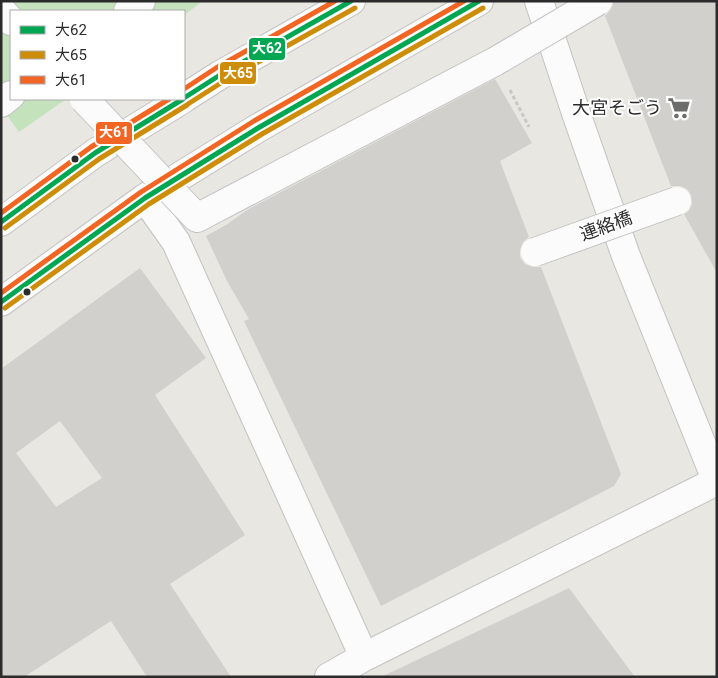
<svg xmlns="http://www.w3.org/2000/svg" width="718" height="678" font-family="Roboto,'Noto Sans JP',sans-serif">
  <rect width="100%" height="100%" fill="#e8e7e2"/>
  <path fill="#c4e3bc" d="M1,1h202l-19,14v-4h-173v88h55l-47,33 -18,-25z"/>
  <path fill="#d1d0cc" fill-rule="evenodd" d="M614,1h103v272l-33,-59 5,-3 3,-7 -1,-9 -4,-6 -7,-3h-9l-66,-170 6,-7z
    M495,79l37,64 -32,18 29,76 -6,5 -3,8v7l5,7 8,3h8l80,207 -7,12 -233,120 -137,-285 5,-2 -22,-38 -21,-45 20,-11 21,-15z
    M140,268l66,90 -51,37 90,140 -75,49 61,93h-84l-36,-56 -87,56h-23v-308zM60,421l42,57 -46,29 -40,-54z
    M569,588l66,89h-254z"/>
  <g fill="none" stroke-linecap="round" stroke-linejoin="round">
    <defs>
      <path id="minor" d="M539,1l37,112 50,143 91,226
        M1,10l10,11
        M128,11l13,-10
        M184,98l36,-23 131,-74
        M1,103l10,-8
        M145,198l31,44 188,415
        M1,222l94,-69 88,-54
        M1,302l144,-104 113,-70 221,-127
        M329,677l35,-20 353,-176"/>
    </defs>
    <use href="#minor" stroke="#c2c2c2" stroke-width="30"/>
    <path stroke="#c8c8c7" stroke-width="3" stroke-dasharray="4 2.5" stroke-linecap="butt" d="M510,90l19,37"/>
    <use href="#minor" stroke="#fcfbfb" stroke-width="28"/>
    <defs>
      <path id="minor-bridge" d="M84,99l113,119 299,-157 102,-60
        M535,252l142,-51"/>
    </defs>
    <use href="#minor-bridge" stroke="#c2c2c2" stroke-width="30" stroke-linecap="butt"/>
    <use href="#minor-bridge" stroke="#fcfbfb" stroke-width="28"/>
    <defs>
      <path id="bus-1" d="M184,98l36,-23 131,-74
        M1,222l94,-69 88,-54
        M1,302l144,-104 113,-70 221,-127"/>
      <path id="bus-2" d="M188,104l36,-23 131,-73
        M5,228l94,-69 88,-54
        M5,308l144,-104 113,-70 221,-126"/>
      <path id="bus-3" d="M184,89l32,-21 119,-67
        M1,213l90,-66 78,-48
        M1,293l140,-101 113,-71 210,-120"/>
    </defs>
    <use href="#bus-1" stroke="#fff" stroke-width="9"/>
    <use href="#bus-2" stroke="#fff" stroke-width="9"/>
    <use href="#bus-3" stroke="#fff" stroke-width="9"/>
    <use href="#bus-1" stroke="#00a651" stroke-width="5"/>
    <use href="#bus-2" stroke="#ce8d09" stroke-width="5"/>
    <use href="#bus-3" stroke="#f26522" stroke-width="5"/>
  </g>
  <defs>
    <symbol id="supermarket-bare" viewBox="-9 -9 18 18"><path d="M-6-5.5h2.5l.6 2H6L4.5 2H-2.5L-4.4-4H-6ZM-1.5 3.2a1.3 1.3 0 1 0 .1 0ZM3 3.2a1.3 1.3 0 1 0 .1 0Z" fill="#6d6d6b" stroke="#fff" stroke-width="2.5" paint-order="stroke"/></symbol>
  </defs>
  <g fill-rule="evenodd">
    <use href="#supermarket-bare" x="663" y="92" width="32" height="32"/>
  </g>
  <g fill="#2b2b2b" stroke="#fff" stroke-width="2">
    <circle cx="75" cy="159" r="4.5"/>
    <circle cx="27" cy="292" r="4.5"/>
  </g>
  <g text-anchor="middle" stroke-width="4" stroke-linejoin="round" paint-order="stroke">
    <g font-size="18" fill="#2b2b2b" stroke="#fff" text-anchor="end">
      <text x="662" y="114">大宮そごう</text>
    </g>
    <g font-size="18" fill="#2b2b2b" stroke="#fff">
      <text transform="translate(606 226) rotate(-20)" y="6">連絡橋</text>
    </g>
  </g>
  <g stroke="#fff" stroke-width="2">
    <rect x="248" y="37" width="38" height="24" rx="5" fill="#00a651"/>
    <rect x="219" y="61" width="38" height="24" rx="5" fill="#ce8d09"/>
    <rect x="95" y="121" width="38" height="24" rx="5" fill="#f26522"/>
  </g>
  <g font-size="14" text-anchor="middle" font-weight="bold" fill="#fff">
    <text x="267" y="53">大62</text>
    <text x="238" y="78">大65</text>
    <text x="114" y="137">大61</text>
  </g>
  <rect width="718" height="678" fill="none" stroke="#2b2b2b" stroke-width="5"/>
  <rect x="10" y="10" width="175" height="90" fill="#ffffff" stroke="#aaaaaa"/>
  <rect x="20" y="26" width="25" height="8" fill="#00a651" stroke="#aaaaaa"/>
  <text x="55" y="35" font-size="15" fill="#2b2b2b">大62</text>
  <rect x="20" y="51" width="25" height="8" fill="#ce8d09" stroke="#aaaaaa"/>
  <text x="55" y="60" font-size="15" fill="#2b2b2b">大65</text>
  <rect x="20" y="76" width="25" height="8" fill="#f26522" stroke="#aaaaaa"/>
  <text x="55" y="85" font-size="15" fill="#2b2b2b">大61</text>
</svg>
